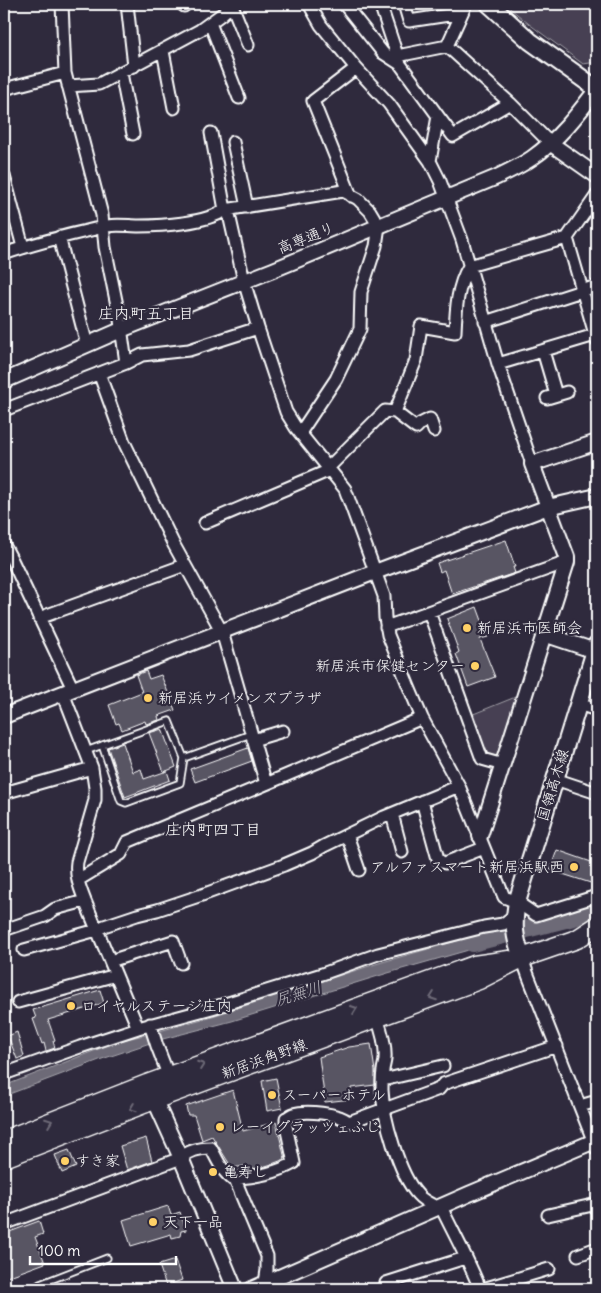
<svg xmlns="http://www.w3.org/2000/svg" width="601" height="1293" font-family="Delius,'Klee One',sans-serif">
  <rect width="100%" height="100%" fill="#2f2a3d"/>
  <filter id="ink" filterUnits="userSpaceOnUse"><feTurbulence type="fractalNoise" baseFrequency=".02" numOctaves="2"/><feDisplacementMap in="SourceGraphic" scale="10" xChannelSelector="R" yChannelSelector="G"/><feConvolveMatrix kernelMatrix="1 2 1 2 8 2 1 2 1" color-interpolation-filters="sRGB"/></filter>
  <g filter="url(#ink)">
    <path fill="#464152" stroke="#a2a0a8" d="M505,4h92v58l-14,2 -54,-40z
      M518,696l-22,62 -10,-1 -15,-42z"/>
    <path fill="#6d6a77" stroke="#a7a6ad" d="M496,932l-5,11 -12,4 -91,26 -156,48 -73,19 -57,19 -98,37v-10l118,-46 27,-6 57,-16 173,-55 88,-25z"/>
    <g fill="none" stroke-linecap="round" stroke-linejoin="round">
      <path stroke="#6d6a77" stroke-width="18" d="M472,943l125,-32"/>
    </g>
    <path fill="#595564" stroke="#fff" d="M506,540l9,27h-2l2,6 -63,21 -8,-24 -4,2 -3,-9z
      M477,607l11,30 -8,2 15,38 -27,10 -12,-33 3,-2 -12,-33z
      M146,671l3,8 12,-4 14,35 -17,6 1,4 -13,4 -1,-3 -23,9 -3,-7 -3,1 -7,-19 33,-13 -6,-17z
      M162,729l14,38 -12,5 -15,-39z
      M123,743l10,29 8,-3 3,10 23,-8 3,9 -45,17 -17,-49z
      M248,748l4,13 -57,21 -5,-13z
      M557,850l40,14v21l-47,-15z
      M100,990l4,13 -56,17 7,20 -2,1 2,7 -9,3 -2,-8 -2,1 -9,-25 3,-1 -3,-8z
      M17,1032l7,24 -7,3 -9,-23z
      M371,1044l4,27v14l-24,3 1,11 -27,3 -6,-45 30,-10z
      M276,1078l6,30 -15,3 -5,-30z
      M233,1090l10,41 33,-9 9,37 -13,5 -13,4 -8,1 -6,-3 -13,2 -20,-32 -10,4 -8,-25h-6l-2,-9z
      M146,1138l6,23 -25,9 -7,-24z
      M69,1150l7,17 -14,6 -7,-18z
      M168,1206l3,9 9,-3 6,18 -5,1 -1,5 -8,2 -1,-4 -40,12 -8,-26z
      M39,1221l4,13 -8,3 10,26 -41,15v-44z
      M175,1260l7,20 -16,6 -7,-21z"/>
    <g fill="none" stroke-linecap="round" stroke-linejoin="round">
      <defs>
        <path id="service" d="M102,745l19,56 5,2 54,-20 4,-25
          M86,751l83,-30 15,37 67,-24
          M33,1289l7,-5 67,-26"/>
        <path id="minor" d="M127,4l7,62
          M184,4v2
          M309,4l12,21 35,43 33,36 41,57 10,20 22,59 36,124 34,100
          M344,4l39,49 17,11 38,52 -8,45
          M380,4l20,60
          M404,4l5,17 53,-8 4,-9
          M232,5l16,40
          M462,13l-15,33 63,57 40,40
          M210,23l29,75
          M163,51l11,57
          M397,56l50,-10
          M121,73l12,61
          M68,86l31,-2 101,-54 22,-16 11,-10
          M4,89l61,-16 -3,-69
          M438,116l15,20 57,-33
          M211,133l14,77
          M233,142l14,65
          M4,176l19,71
          M351,196l-38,-95 43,-33
          M228,210l16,71 14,47 28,84 10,16 49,61 39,107 1,22 3,17 21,52 13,31 37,68 45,111 13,5 19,13 61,-19
          M59,237l28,108
          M567,238l30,103
          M4,254c33,-12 69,-20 104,-28 8,-2 22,0 31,0 23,0 67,-3 86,-16l118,-19 15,8 12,12 9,15 -3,20 -15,46 -1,37 -24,50 -36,54
          M485,322l112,-36
          M543,351l13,44
          M126,363l16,-8 47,-5 69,-22
          M498,364l97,-29
          M547,398l20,-6
          M4,410l122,-47 -6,-43 -15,-73 -3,-32 -37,-142
          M395,412l21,-52 5,-34 34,6c1,-23 2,-46 14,-66l98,-28 30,-43
          M328,468l57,-57 10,1 21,16 4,-4 10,-5 4,12
          M205,523l125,-53
          M4,545l8,15 61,129
          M429,612l53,147 21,6
          M39,618l146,-53
          M386,627l181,-65
          M63,693l29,75 3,20v12l-18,62c-2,14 3,26 8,39l53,127
          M578,704l19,6
          M253,740l30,-9
          M555,779l42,14
          M266,784l156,-66
          M4,793l88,-25
          M422,801l16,58 3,3 4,1 39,-15
          M392,814l10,38
          M347,835l12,35
          M78,880l43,-26 6,-12 139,-58 -44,-152 -48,-87 -50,-103 -25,-69
          M4,930l41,-14 10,-7 30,-8
          M24,950l73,-20 7,-4 33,-11 20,-5 45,-15 82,-30 28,-12 12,-7 60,-29 75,-31
          M522,958l6,17 69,175
          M110,961l63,-20 8,22
          M18,1002l98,-27
          M377,1018c4,11 9,29 8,41 0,4 -2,8 -2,12 -1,6 -1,13 -1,19 1,27 17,85 36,105 5,6 13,9 20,13
          M150,1024l7,22 12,31
          M4,1074l76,-27 58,-19 74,-20 110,-34 56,-20 106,-27 19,-3 12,-9
          M383,1080l60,-14
          M580,1106l17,-5
          M236,1182l3,-4c21,-2 37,-5 55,-15l-8,-37v-8c1,0 6,-4 7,-4 13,-4 45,-1 56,8l90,-33 4,-5 114,-38
          M441,1207c13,27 28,54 39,82
          M548,1215l49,-11
          M4,1224l177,-66c8,-8 19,-10 30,-10 8,15 11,24 25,34l31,74v14l-2,13
          M578,1255l19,-7
          M386,1283l79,-25
          M483,1289l66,-20"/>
        <path id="tertiary" d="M550,143l47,33
          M4,381l117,-51 152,-60 224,-93c12,-6 25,-12 35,-19 26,-18 46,-44 65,-69
          M544,634l51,17
          M4,716l371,-144 173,-65 49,-11
          M480,836l87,-274v-5l-35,-93 65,-22
          M151,1092l30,66 54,131
          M252,1289l217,-95 128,-54"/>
        <path id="secondary" d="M489,4l41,37 67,48
          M522,958c-8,-22 -9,-33 -5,-56l80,-258"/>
        <path id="primary" d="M4,1140l143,-56 327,-119 35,-5
          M4,1158l150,-58 325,-120 43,-22 55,-19 20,-13"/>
      </defs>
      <use href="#service" stroke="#fff" stroke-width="9"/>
      <use href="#minor" stroke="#fff" stroke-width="15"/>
      <use href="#tertiary" stroke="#fff" stroke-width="18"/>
      <use href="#secondary" stroke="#fff" stroke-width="20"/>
      <use href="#primary" stroke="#fff" stroke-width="21"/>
      <use href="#service" stroke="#2f2a3d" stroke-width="5.5"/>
      <use href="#minor" stroke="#2f2a3d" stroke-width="11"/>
      <use href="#tertiary" stroke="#2f2a3d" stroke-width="14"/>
      <use href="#secondary" stroke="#2f2a3d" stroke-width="16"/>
      <use href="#primary" stroke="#2f2a3d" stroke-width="18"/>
    </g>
    <defs><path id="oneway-chevron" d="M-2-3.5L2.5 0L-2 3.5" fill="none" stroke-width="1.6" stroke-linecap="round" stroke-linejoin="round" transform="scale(1.25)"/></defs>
    <g stroke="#6d6a77">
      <use href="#oneway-chevron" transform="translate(433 997) rotate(160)"/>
      <use href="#oneway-chevron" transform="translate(354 1009) rotate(-20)"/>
      <use href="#oneway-chevron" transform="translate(201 1065) rotate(-20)"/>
      <use href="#oneway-chevron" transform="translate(133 1108) rotate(159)"/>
      <use href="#oneway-chevron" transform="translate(49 1122) rotate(-21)"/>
    </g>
  </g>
  <g fill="#ffd166" stroke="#2f2a3d" stroke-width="2">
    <circle cx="467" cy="628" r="5"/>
    <circle cx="475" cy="666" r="5"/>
    <circle cx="148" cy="698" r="5"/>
    <circle cx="574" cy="867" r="5"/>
    <circle cx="71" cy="1006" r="5"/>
    <circle cx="272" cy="1095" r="5"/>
    <circle cx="220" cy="1127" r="5"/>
    <circle cx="65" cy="1161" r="5"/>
    <circle cx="213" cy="1172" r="5"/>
    <circle cx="153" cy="1222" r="5"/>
  </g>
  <g text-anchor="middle" stroke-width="4.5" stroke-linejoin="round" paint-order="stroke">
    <g font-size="15" fill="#fff" stroke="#2f2a3d">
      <text transform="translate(306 238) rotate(-22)" y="5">高専通り</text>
      <text transform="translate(553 785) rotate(-73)" y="5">国領高木線</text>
      <text transform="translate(264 1059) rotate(-20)" y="5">新居浜角野線</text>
    </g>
    <g font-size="15" fill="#fff" stroke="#2f2a3d" text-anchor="start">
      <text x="477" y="633">新居浜市医師会</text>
      <text x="465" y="671" text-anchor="end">新居浜市保健センター</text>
      <text x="158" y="703">新居浜ウイメンズプラザ</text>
      <text x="564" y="872" text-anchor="end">アルファスマート新居浜駅西</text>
      <text x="81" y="1011">ロイヤルステージ庄内</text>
      <text x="282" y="1100">スーパーホテル</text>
      <text x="230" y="1132">レーイグラッツェふじ</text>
      <text x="75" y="1166">すき家</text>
      <text x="223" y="1177">亀寿し</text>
      <text x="163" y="1227">天下一品</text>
    </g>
    <g font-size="16" fill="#fff" stroke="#2f2a3d">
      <text x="146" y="319">庄内町五丁目</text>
      <text x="213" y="835">庄内町四丁目</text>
    </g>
    <g font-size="16" font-style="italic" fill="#b6b4bb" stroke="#2f2a3d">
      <text transform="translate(298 993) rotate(-18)" y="6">尻無川</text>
    </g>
  </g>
  <rect width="601" height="1293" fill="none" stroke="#2f2a3d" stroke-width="20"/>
  <rect x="10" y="10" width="581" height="1273" fill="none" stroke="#fff" stroke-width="2" filter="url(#ink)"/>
  <path d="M30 1256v8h146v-8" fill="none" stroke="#ffffff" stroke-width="2.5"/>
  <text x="38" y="1256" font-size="15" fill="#ffffff" stroke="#2f2a3d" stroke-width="4" paint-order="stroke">100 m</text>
</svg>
